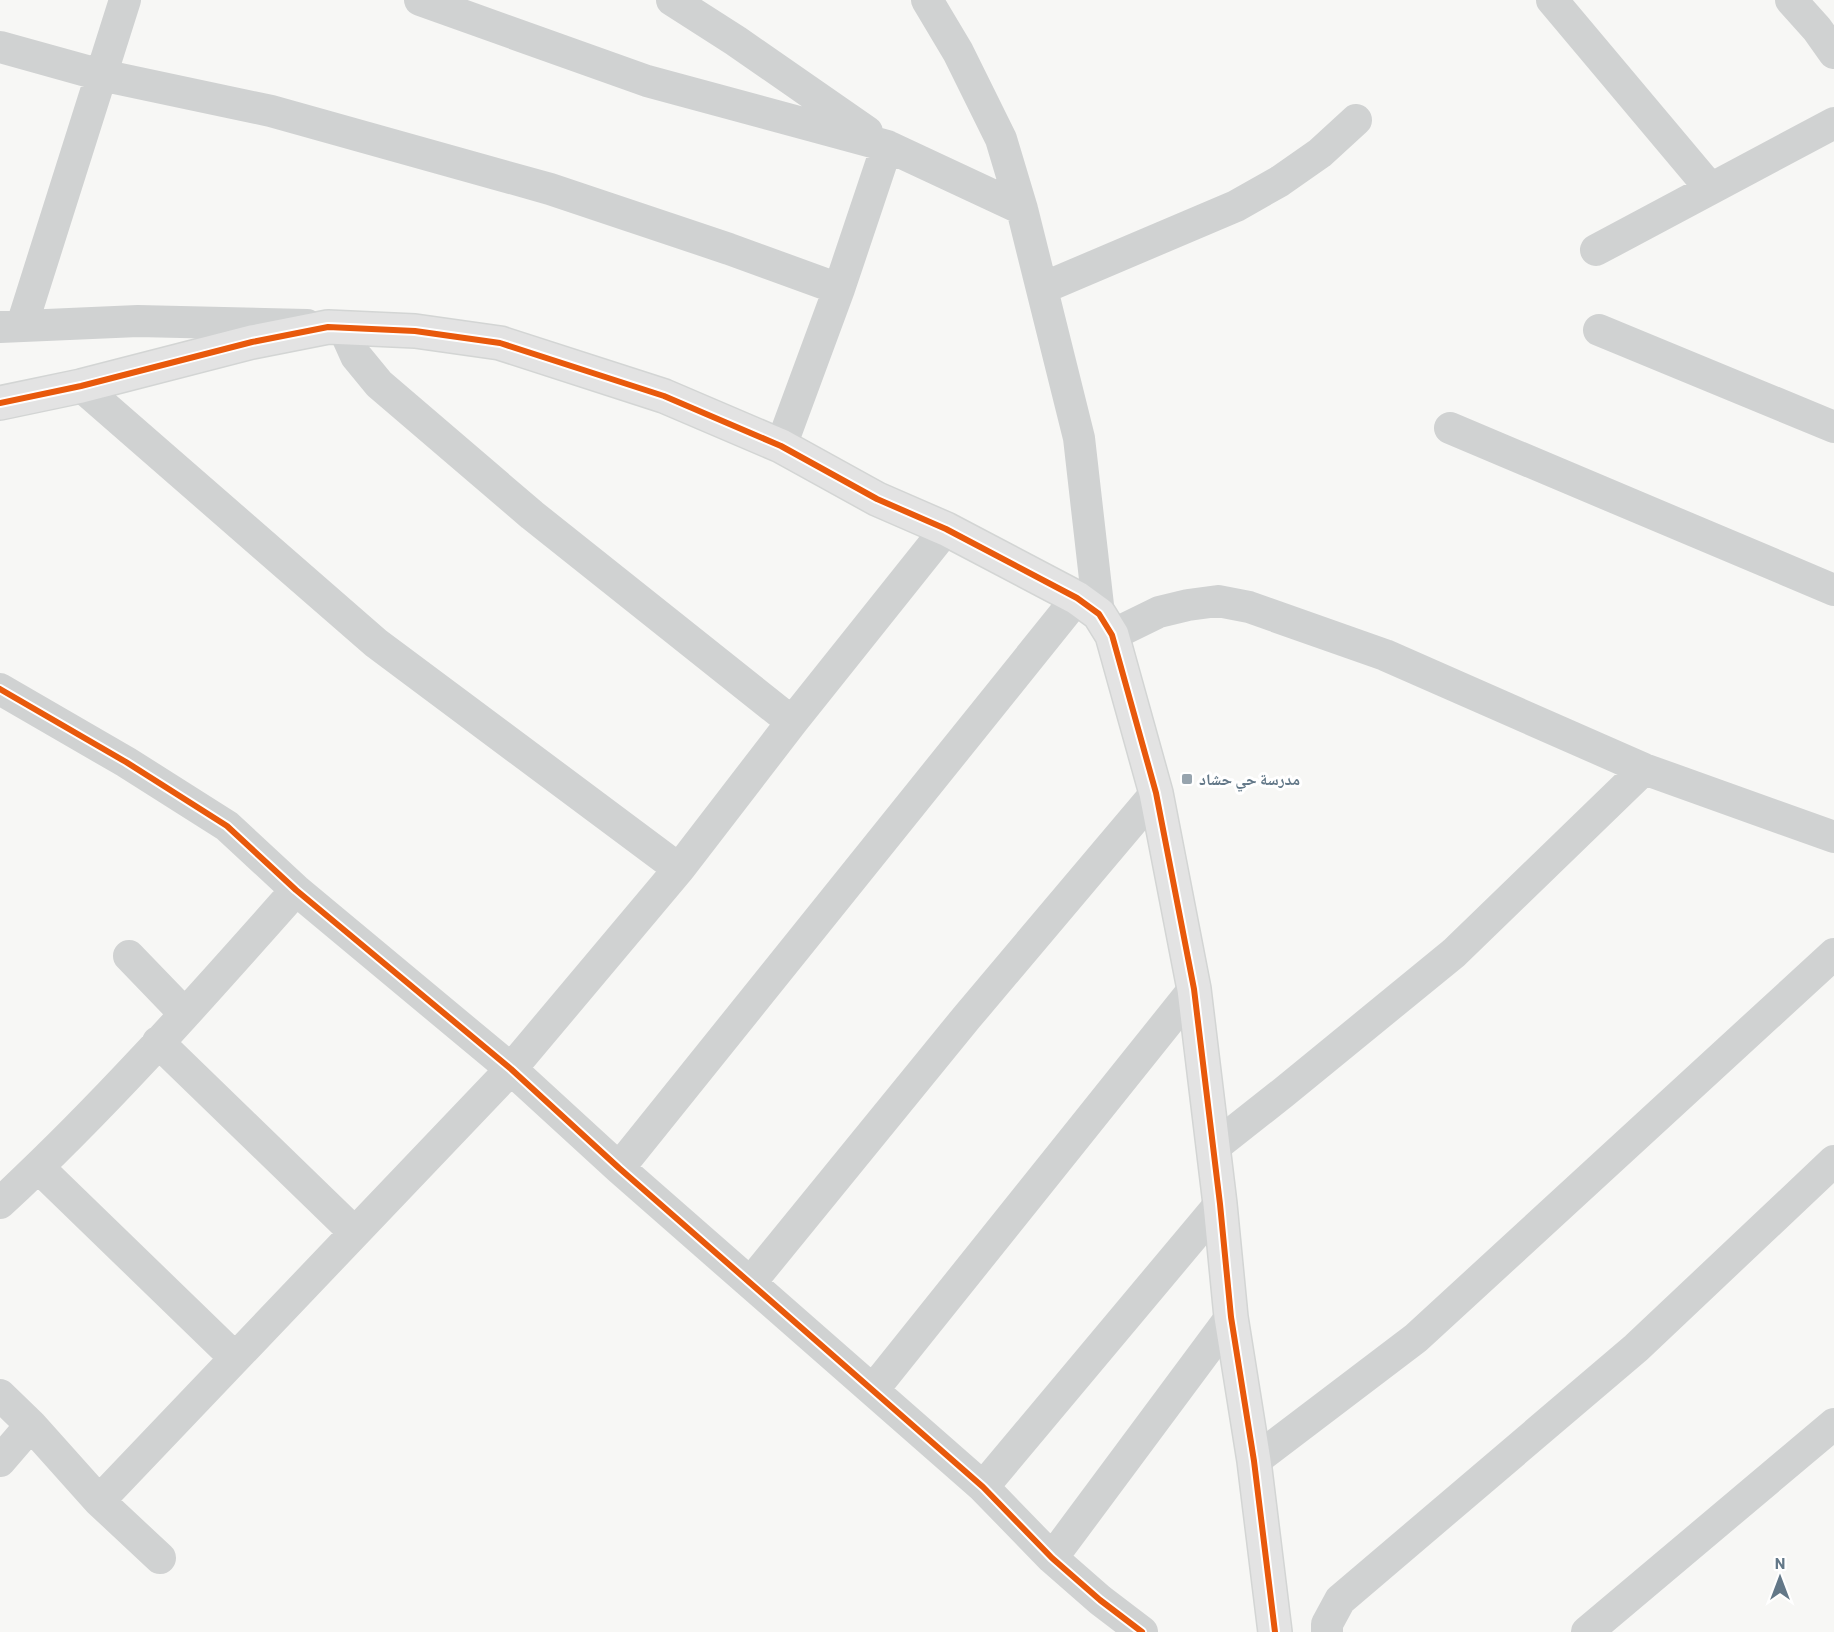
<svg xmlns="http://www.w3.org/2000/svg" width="1834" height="1632" font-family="Barlow,'Noto Naskh Arabic',sans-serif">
  <rect width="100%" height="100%" fill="#f7f7f5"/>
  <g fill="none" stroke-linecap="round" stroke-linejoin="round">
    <defs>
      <path id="secondary" d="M0,403l81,-17 171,-44 76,-15 87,4 85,12 164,53 117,50 96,53 69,30 131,69 22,16 13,21 44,158 38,196 26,215 11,113 23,144 21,171"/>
    </defs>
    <use href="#secondary" stroke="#d3d5d4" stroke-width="36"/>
    <path stroke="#d0d2d2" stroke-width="32" d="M420,0l227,81 240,65
      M672,0l64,41 131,91
      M927,0l31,52 43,87 21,70 57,229 20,176
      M1552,0l158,188
      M1791,0l26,29 17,24
      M0,47l101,28 170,36 279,78 179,60 110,40
      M1596,250l238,-127
      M1043,288l193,-82 44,-25 40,-28 36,-33
      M22,325l103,-325
      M0,327l138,-6 169,4
      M343,327l13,29 23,28 153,131 260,207
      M1599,330l235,97
      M81,386l295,257 303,226
      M1450,428l384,162
      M781,446l58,-157 48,-143 135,63
      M1112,635l47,-23 29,-7 30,-4 31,6 136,48 259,114 190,68
      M0,689l126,73 101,64 69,64 215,179 108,99 364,319 69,71 48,42 42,32
      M129,956l56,58
      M158,1042l196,190
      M1213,1148l71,-56 170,-139 190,-184
      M38,1167l196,190
      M619,1168l458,-570
      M0,1203c105,-97 201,-206 296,-313
      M751,1282l216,-265 189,-224
      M873,1390l321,-401
      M0,1395l31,30 68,76 61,57
      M0,1461l31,-36
      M1254,1461l162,-123 418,-384
      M983,1487l237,-283
      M99,1501l412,-432 168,-200 113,-147 154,-193
      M1052,1558l179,-241
      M1327,1632v-8l13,-24 296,-252 198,-187
      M1587,1632l247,-208"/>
    <use href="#secondary" stroke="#e3e3e3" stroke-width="33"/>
    <defs>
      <path id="cycleway" d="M0,403l81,-17 171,-44 76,-15 87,4 85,12 164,53 117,50 96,53 69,30 131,69 22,16 13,21 44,158 38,196 26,215 11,113 23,144 21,171
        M0,689l126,73 101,64 69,64 215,179 108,99 364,319 69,71 48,42 42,32"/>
    </defs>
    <use href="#cycleway" stroke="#fff" stroke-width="10"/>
    <use href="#cycleway" stroke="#e8590c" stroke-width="6"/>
  </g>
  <rect fill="#97a4ae" stroke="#fff" stroke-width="2" x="1181" y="773" width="12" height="12" rx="3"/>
  <g text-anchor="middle" stroke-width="6" stroke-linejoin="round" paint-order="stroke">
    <g font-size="16" font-weight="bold" fill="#637888" stroke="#fff" text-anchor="start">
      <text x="1199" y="785">مدرسة حي حشاد</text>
    </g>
  </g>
  <g transform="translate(1780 1578)" stroke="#ffffff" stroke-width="4.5" paint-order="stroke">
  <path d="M0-4.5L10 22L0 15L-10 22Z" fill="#637888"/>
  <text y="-9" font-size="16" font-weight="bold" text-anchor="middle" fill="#637888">N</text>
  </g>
</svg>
